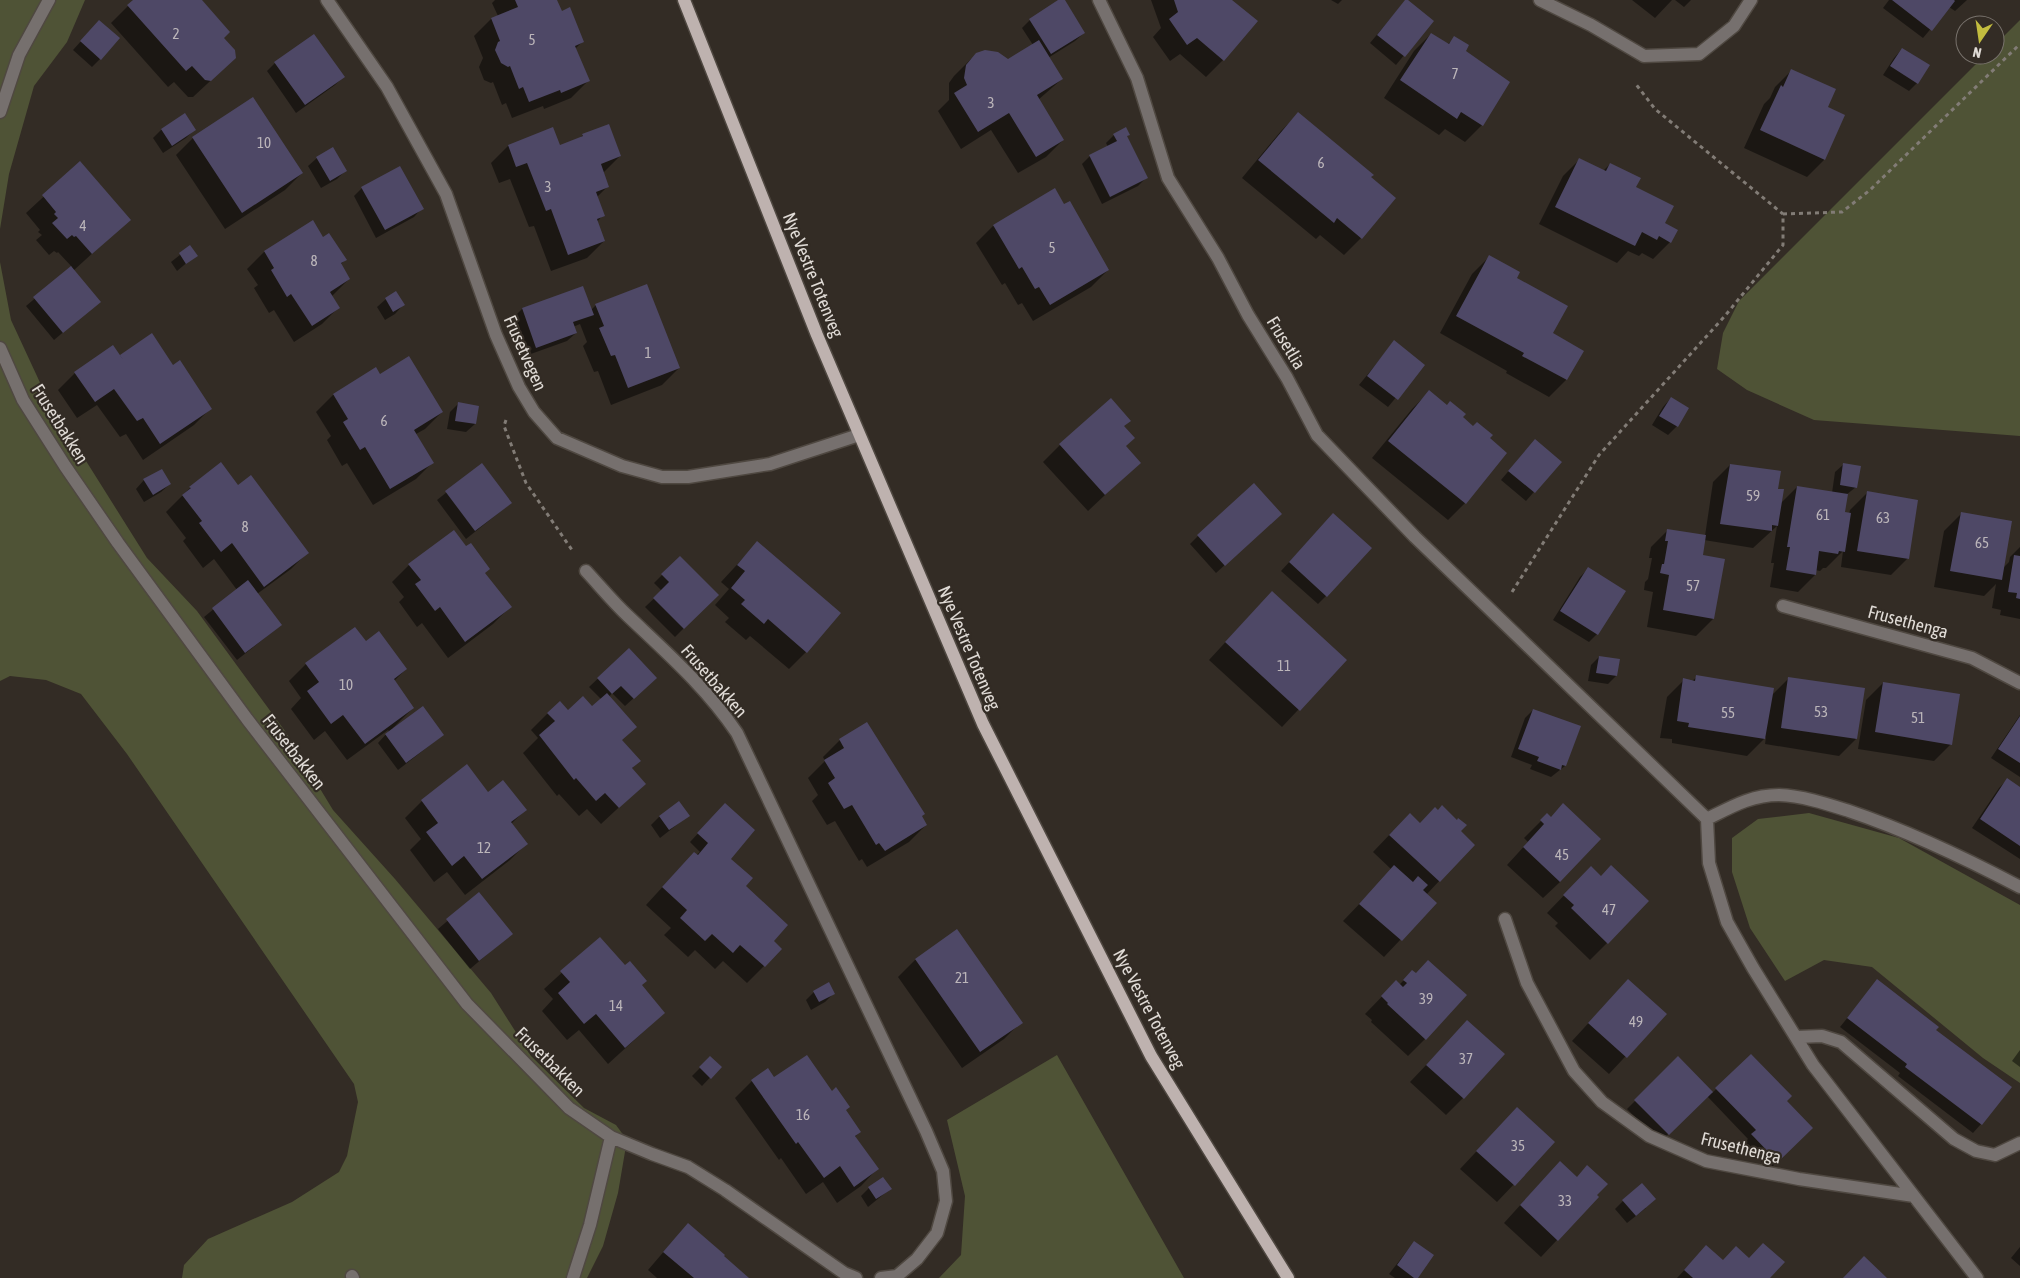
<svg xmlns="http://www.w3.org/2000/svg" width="2020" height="1278" font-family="'Asap Condensed',sans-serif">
  <rect width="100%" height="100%" fill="#332c25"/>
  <path fill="#4f5336" d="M0,0h85l-18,42 -33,44 -25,88 -9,55z
    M2020,20v416l-206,-16 -67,-30 -30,-21 6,-36 16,-32 246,-246h10v-10z
    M0,262l11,58 38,82 98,156 50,53 88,120 48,79 62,69 96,114 40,63 53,52 32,17 11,15 -9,53 -15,53 -16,32h-405l2,-13 24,-26 84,-37 47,-30 8,-16 11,-54 -4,-18 -227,-330 -46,-60 -35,-14 -36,-4 -10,5z
    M1809,813l90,25 121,67v178l-37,-25 -111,-91 -48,-7 -39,21 -35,-53 -18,-56v-34l26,-19z
    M1057,1055l127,223h-245l22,-23 4,-59 -18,-76z"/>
  <path fill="#0007" d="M134,0h67l34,58 -42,39h-5l-14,-15 -6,5 -57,-64z
    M495,0h61l5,13 21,29 -7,7 13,32 -17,17 -27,11 -1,-3 -31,12 -6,-15 -4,2 -9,-23 -2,1 -7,-3 -5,-13 4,-9 -9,-22 17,-17 7,-3 -6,-13z
    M1061,0h3l20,33 -9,8 -27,17 14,21 -24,21 25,40 -17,17 -28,16 -27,-43 -30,19 -23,-38 11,-11v-17l5,-7 17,-17 14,-8 23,10 25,-16 -11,-17 8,-8z
    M1151,0h79l-7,60 -17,17 -26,-23 -10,7 -17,-24 8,-9z
    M1331,0h11l-4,4z
    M1406,0l26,21 -36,44 -26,-22z
    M1632,0h40l-17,18z
    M1675,0h16l-7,7z
    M1889,0h78l-12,11 -6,-4 -26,31 -40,-30z
    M91,30l9,29 -8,8 -19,-17z
    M1431,34l17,10 7,-6 9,13 45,31 -27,43 -17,17 -20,-13 -6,6 -55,-37 30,-47z
    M1902,49l15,34 -8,8 -26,-16 11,-17z
    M275,63l68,14 -8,8 -39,28 -29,-42z
    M1792,70l34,38 18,8 -20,44 -17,17 -63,-29 20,-44 6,-6 5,-11z
    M253,99l49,74 -17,17 -60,39 -49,-74 17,-17z
    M1298,114l63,124 -17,17 -24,-20 -4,4 -74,-61 39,-47z
    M184,115l10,15 -8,8 -23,15 -10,-15 8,-8z
    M583,135l37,21 -17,17 5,13 -12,12 7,17 -6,7 7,19 -17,17 -36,13 -17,-45 -5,1 -19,-48 -11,4 -8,-20 17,-17 51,1 20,-8z
    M1114,135l12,2 20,41 -8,8 -36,18 -20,-40 8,-8 18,-9 -2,-4z
    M332,149l13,22 -8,8 -16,9 -13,-22 9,-8z
    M1580,159l23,12 7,-7 25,23 29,37 6,18 -17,17 -11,-6 -3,3 -11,-5 -11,12 -78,-39 24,-48z
    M80,163l49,57 -56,51 26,31 -45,38 -28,-34 46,-39 -14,-15 -1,1 -3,-2 -5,4 -13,-15 6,-5 -4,-3 2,-2 -14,-17z
    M362,188l60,20 -8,9 -38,21 -22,-42z
    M312,222l11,16 22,22 -5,5 9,14 -17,17 7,11 -17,17 -28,18 -20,-32 -5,3 -15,-25 4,-3 -11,-16 17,-17z
    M993,226l115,44 -17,17 -58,34 -11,-18 -4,2 -13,-22 -3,2 -26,-42z
    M190,247l6,8 -19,16 -6,-9z
    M1489,257l26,21 36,56 31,17 -16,29 -17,17 -43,-24 1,-2 -67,-38 32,-59z
    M583,287l8,23 5,-5 83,63 -17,17 -51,20 -13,-34 -4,1 -11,-26 4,-4 -7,-18 -7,3 3,6 -9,8 -39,14 -14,-38 8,-8z
    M396,293l7,12 -8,9 -10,6 -8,-13 9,-8z
    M1394,342l29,23 -35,42 -29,-22z
    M121,356l52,10 38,42 -17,17 -51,35 -17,-26 -6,3 -23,-32 -20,13 -19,-28 17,-17z
    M376,369l4,7 62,36 -17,17 -9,5 17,28 -17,17 -43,26 -26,-42 -5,3 -15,-26 4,-4 -15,-24 17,-17z
    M1429,392l32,25 4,86 -17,17 -76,-62 40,-49z
    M1671,398l16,10 -10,18 -9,9 -16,-10 11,-18z
    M458,404l17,20 -9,8 -19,-3 3,-17z
    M1123,427l2,19 14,17 -51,48 -45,-49 17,-17z
    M1527,449l33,13 -34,39 -25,-21z
    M482,464l29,39 -45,36 -29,-39z
    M1844,464l12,23 -10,8 -2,18 5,1 1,-4 17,-17 41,65 -17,17 -50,-8 2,-16 -17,17h-3l-3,3 -5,-1v5l-17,17 -28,-5 4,-24h-3l6,-37 -24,22 -49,-8 -3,16 12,63 -17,17 -49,-9 6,-35 -9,-2 1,-8 3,-3 4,-21h-3l2,-11 17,-17 37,6 8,-54 17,-17 47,25 3,14 17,-17 35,6 3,-21z
    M144,480l26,4 -9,8 -17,10 -8,-13z
    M238,487l70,65 -17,17 -34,25 24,31 -44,35 -33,-43 33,-27 -23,-31 -11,9 -20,-27 3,-3 -20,-26 24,-24z
    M1961,514l42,54 6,-6 1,-5 10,-10v72l-20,-4 1,-5 -9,-2 4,-24 -12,12 -50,-9 10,-56z
    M1272,522l-56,51 -26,-29 8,-8z
    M1325,523l1,73 -8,8 -37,-33z
    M757,543l49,109 -17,17 -39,-33 -4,4 -21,-18 4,-4 -14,-13 14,-16 -8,-7z
    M680,557l37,38 -42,42 -30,-30 17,-16 -8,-8z
    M409,565l75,8 26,34 -17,17 -45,34 -26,-35 -5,4 -18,-25 5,-5 -12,-15z
    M1588,569l9,65 -8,8 -36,-22 27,-43z
    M1255,610l90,50 -63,67 -73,-67z
    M365,642l41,27 -12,12 19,27 -20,20 50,7 -45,35 -20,-27 11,-12 -1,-1 -41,30 -22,-29 -11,9 -23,-31 10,-11 -12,-17 17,-17z
    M629,649l18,37 -22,20 -13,-13 -3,4 12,43 18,21 -8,8 13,15 -43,40 -14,-15 -8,7 -20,-22 -2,2 -34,-43 15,-15 -7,-8 17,-17 44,-5 9,-9 -12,-12z
    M1599,657l17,19 -8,8 -20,-3 3,-16z
    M1697,677l74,19 18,-18 67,61 -17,17 -74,-12 1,-7 -19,19 -75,-13v-4l-12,-1 7,-41 17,-17 8,1z
    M1883,683l68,61 -17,17 -76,-12 8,-49z
    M1533,710l32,56 -14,11 -21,-8 2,-4 -21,-8 14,-39z
    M2020,715v62l-29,-19z
    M840,740l81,77 5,8 -17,17 -42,25 -5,-8 -3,2 -24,-40 -8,4 -15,-24 6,-6 -10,-17 17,-17 -2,-4z
    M467,766l21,28 37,16 -14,14 16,19 -17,17 -45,35 -18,-23 -13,10 -24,-32 11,-11 -16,-21 17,-17z
    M2007,780l13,9v70l-48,-31 27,-40z
    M717,813l13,46 42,82 9,8 -34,34 -24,-22 -8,8 -20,-19 -7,7 -24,-22 7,-7 -25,-23 32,-35 22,-18 -10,-10z
    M1547,815l13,67 -17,16 -36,-33 21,-23 -4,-4z
    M688,816l-28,22 -9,-13 8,-8z
    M1420,824l39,7 14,14 -47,50 9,8 -51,54 -41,-36 49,-51 -19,-18 20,-21z
    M1574,885l33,58 -17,17 -35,-34 3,-3 -11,-10z
    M479,894l32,40 -41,35 -32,-40z
    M957,931l64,91 -17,17 -42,29 -64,-91 17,-17z
    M600,938l64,75 -56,51 -29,-34 -12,10 -25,-29 11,-12 -9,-10z
    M1412,972l13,67 -17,17 -37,-34 1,-2 -7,-6 31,-32 3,3z
    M1628,980l37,34 -56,60 -37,-33z
    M1877,981l58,49 46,94 -8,9 -75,-57 2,-3 -60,-46z
    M814,992l20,1 -9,9 -14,8 -5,-10z
    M1467,1022l-4,76 -17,17 -36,-33z
    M2020,1050v17l-8,-6z
    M1751,1056l35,45 25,27 -42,42 -25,-27 4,-4 -41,-43 -47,46 -33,-33 51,-51 34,35z
    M710,1058l10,9 -18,19 -10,-10z
    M774,1079l71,32 15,20 -5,6 22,32 -16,17 -24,17 -14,-21 -17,12 -25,-36 -2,2 -44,-62 17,-17z
    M1517,1108l37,34 -57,60 -37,-33z
    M1577,1178l-20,62 -16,17 -37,-34 39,-43z
    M869,1188l21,1 -22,18 -7,-11z
    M1623,1201l23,7 -19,15 -12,-14z
    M672,1242l50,14 26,22h-91l-9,-8z
    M1414,1242l2,36h-21l-6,-4z
    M1706,1247l16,14 48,17h-93z
    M2020,1247v19l-9,-8z"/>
  <path fill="#4e4866" d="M133,0h69l28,32 -6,6 11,12 1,8 -25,23 -6,-1 -13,-14 -6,5 -59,-66z
    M515,0h42l5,11 8,-4 14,35 -9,4 15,35 -29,12 -1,-3 -31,12 -6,-15 -4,2 -9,-23 -2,1 -7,-4 -6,-13 3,-8 2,-1 -9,-23 27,-11z
    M1058,0h7l20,33 -34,21 -22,-35z
    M1174,0h58l26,21 -34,40 -27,-23 -10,7 -18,-26 9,-7z
    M1405,0h3l26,21 -29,36 -28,-22z
    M1892,0h62l1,1 -23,30z
    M99,20l21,18 -19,22 -21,-19z
    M1431,33l18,11 5,-8 15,9 -3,6 44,31 -27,44 -22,-14 -4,7 -57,-39z
    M314,34l31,43 -40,28 -31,-43z
    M1039,40l24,39 -26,16 27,45 -28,17 -27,-44 -31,19 -24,-39 13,-8 -3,-7 2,-13 10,-12 9,-3 13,2 10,7z
    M1902,48l28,17 -12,19 -28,-18z
    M1791,69l45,20 -8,18 17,8 -20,45 -65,-30 21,-45 2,2z
    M253,97l50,76 -61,40 -50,-76z
    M1298,112l76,63 -3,2 25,21 -34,41 -25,-21 -3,5 -76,-63z
    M185,113l11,17 -24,16 -11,-17z
    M609,124l12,32 -20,8 8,23 -13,5 9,24 -8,3 8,22 -37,14 -17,-46 -5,2 -19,-48 -11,4 -8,-22 45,-18 7,18 23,-9 -1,-2z
    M1126,127l4,8 -3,1 21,42 -38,19 -21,-42 28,-14 -4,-7z
    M333,147l14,24 -17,10 -14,-24z
    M1579,158l27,13 4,-8 31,15 -5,9 38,19 -9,17 13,7 -7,13 -12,-7 -2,4 -15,-8 -7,14 -80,-39z
    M80,161l51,59 -39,34 -16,-18 -2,1 -2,-2 -5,4 -15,-16 6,-5 -4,-4 2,-2 -14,-17z
    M400,166l24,43 -39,21 -24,-43z
    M1055,188l9,16 6,-3 39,69 -59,35 -11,-18 -4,2 -13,-22 -3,2 -26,-44z
    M313,220l10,17 6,-4 18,27 -6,3 9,16 -20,13 10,16 -28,18 -21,-32 -4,3 -16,-27 3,-2 -10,-17z
    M190,245l8,11 -12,8 -7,-11z
    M1489,255l31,17 -3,6 51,28 -15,27 31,18 -17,29 -45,-24 2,-3 -68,-37z
    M71,266l30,36 -38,31 -30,-36z
    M647,284l33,84 -52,20 -13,-33 -4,1 -12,-28 5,-2 -9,-22z
    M583,286l11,29 -21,7 4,11 -41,15 -14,-40z
    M396,291l9,14 -12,7 -8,-14z
    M152,333l21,32 7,-5 32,49 -52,35 -17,-26 -6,3 -23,-32 -19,13 -21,-30 39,-27 11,16 -4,-6z
    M1394,340l31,25 -27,35 -31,-24z
    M409,356l34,56 -29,18 20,33 -44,26 -25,-42 -5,3 -17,-28 5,-3 -15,-25 43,-27 4,7z
    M1429,390l18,15 3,-4 16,13 -3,3 10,9 4,-4 16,13 -3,3 17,15 -41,51 -78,-63z
    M1671,397l18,11 -11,19 -19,-11z
    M1111,398l20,23 -7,5 11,12 -9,8 15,17 -36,32 -46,-51z
    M458,402l21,4 -3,18 -21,-3z
    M1535,439l27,23 -27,31 -27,-22z
    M221,462l17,23 13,-10 58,78 -45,34 -32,-44 -11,9 -22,-29 3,-2 -20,-26 9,-7 -2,-1z
    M482,463l30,40 -37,28 -30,-40z
    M1843,463l18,3 -4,22 -17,-3z
    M1730,464l51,7 -3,18h6l-6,37 -6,-1v6l-52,-7z
    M162,469l9,15 -18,11 -10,-16z
    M1254,483l28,31 -57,52 -28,-31z
    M1797,486l51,8 -3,18 6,1 -6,39 -6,-1 -1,3 -19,-3 -3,24 -30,-5 4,-23h-3z
    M1867,491l51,9 -9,59 -52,-8z
    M1961,512l51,9 -10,59 -52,-9z
    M1333,513l39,35 -45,49 -38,-35z
    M1667,529l39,6 -3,20 22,4 -11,60 -51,-9 6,-35 -9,-2 2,-9h2l4,-23h-3z
    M454,530l12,16 5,-3 19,26 -5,4 27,34 -47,35 -25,-35 -5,4 -20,-27 6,-4 -13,-16z
    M757,541l84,72 -34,40 -39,-34 -4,5 -23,-20 4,-4 -14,-12 14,-17 -8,-6z
    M2014,555l6,1v43l-4,-1 1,-5 -9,-1z
    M680,556l39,39 -35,34 -31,-31 16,-16 -8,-8z
    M1588,567l38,24 -28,44 -38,-24z
    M248,580l34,45 -37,28 -33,-45z
    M1272,591l75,69 -47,51 -75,-69z
    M355,627l11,14 13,-10 28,38 -13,10 20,29 -49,36 -22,-29 -12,9 -24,-33 12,-9 -14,-19z
    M629,648l28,30 -23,21 -13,-13 -9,8 -15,-16z
    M1599,656l21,3 -3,17 -21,-3z
    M1696,675l78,13 -9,51 -77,-12 1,-4 -12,-2 6,-43 12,3z
    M1788,677l77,11 -8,51 -76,-11z
    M1883,682l77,12 -8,51 -77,-13z
    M607,693l30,34 -15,13 19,21 -9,7 14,16 -27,24 -14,-15 -9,8 -20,-23 -2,2 -35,-45 16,-14 -8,-8 13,-12 8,9 15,-14 9,10z
    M423,706l21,29 -38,28 -21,-29z
    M1533,709l48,17 -15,40 -4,-1 -1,5 -24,-9 2,-4 -21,-8z
    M2020,716v47l-22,-14z
    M867,722l58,92 -3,2 5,9 -42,26 -6,-8 -3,2 -24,-40 -8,4 -16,-26 7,-5 -11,-18 20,-12 -5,-9z
    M467,764l21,28 15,-12 24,30 -16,12 17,22 -46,35 -18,-23 -12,10 -26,-34 12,-9 -17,-23z
    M2007,778l13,9v59l-40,-27z
    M679,801l11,15 -21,14 -10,-14z
    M725,803l30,27 -24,29 22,19 -7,8 42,39 -14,16 8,8 -17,18 -25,-22 -7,8 -21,-19 -7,7 -25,-23 7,-8 -25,-23 32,-35 4,3 10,-12 -11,-10z
    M1563,803l38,36 -41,43 -37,-35 21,-23 -4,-4 7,-7 4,4z
    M1442,805l15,15 1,-2 9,7 -6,6 14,14 -35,37 -51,-47 21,-22 10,10 15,-16 3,3z
    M1394,865l19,17 5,-6 10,9 -5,5 14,13 -35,38 -43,-37z
    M1611,865l38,36 -41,43 -37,-36 3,-3 -11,-10 28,-29 10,10z
    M479,892l34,42 -34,27 -33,-42z
    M957,929l66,94 -43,29 -65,-93z
    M600,937l25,28 5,-4 17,20 -5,4 23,28 -40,35 -29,-34 -12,10 -26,-31 12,-11 -10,-11z
    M1428,960l39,35 -41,45 -39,-36 1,-1 -7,-7 15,-16 7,7 4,-4 -4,-3 9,-10 4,3z
    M1628,979l39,35 -40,44 -39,-35z
    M1877,979l62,48 -3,3 76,57 -30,38 -77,-58 2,-3 -60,-46z
    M829,982l6,12 -16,8 -6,-11z
    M1467,1020l38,34 -41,45 -38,-34z
    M1751,1054l41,42 -5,5 26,27 -35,34 -27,-28 5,-4 -41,-42z
    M807,1055l25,36 4,-4 14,20 -4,3 15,22 -6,4 24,33 -25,18 -14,-21 -16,12 -26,-36 -2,2 -45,-64 17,-12 6,9z
    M710,1056l12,11 -11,12 -12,-12z
    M1678,1056l35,36 -44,43 -35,-35z
    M1517,1107l38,35 -40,44 -39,-35z
    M1560,1161l17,16 10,-12 21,19 -11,11 2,2 -41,44 -38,-36z
    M883,1177l9,12 -16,10 -8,-12z
    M1642,1183l14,16 -20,17 -14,-16z
    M688,1223l37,32 -1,1 25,22h-55l-31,-26z
    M1414,1241l20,14 -16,23h-4l-17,-13z
    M1763,1243l22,19 -15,16h-77l-9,-8 22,-25 17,15 13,-14 13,12z
    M1864,1256l23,22h-44z"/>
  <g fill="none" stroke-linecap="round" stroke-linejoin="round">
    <defs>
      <path id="minor" d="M327,0l60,87 59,107 50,141 23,52 15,25 23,26 65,28 40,11h26l82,-13 89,-29
        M1099,0l38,78 31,100 50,80 30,57 39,63 30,57 98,102 292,282 2,44 18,59 26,46 60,97 164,213
        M1540,0l51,25 53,31 55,-2 35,-28 17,-26
        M0,112l19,-57 30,-55
        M0,348l23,52 42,66 53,77 129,176 220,285 102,104 42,29 41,17 36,13 37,23 119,83 12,5
        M586,571c14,15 27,31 42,45 39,37 79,72 109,117l189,398 17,40 3,30 -9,32 -20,26 -20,17 -16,2
        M1783,606l189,52 48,25
        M1707,819c24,-12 44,-24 72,-24 24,1 48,9 70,16 59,20 116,47 171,76
        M1505,919l22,64 47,88 28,31 47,34 57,25 93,18 115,17
        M1797,1037l25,-1 19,6 113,97 22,12 19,4 25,-12
        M352,1276l1,2
        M573,1278l17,-53 21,-88"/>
      <path id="major" d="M684,0l133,335 166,389 168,332 137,222"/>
    </defs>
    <use href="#minor" stroke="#4f4841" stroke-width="15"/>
    <use href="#major" stroke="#4f4841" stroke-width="15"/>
    <path stroke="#827c76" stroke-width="3" stroke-dasharray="4 4" stroke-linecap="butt" d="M1783,214l59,-2 28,-22 150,-146
      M506,420l-2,6 22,57 46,67
      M1512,592l87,-137 125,-138 59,-72v-31l-128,-105 -20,-26"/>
    <use href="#minor" stroke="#76706e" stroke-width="12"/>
    <use href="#major" stroke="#beb2af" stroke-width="12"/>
  </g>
  <g text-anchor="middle" stroke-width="4.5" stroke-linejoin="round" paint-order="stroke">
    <g font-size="15" fill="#bcb6ba">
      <text x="176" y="39">2</text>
      <text x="532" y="45">5</text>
      <text x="1455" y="79">7</text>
      <text x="991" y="108">3</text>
      <text x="264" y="148">10</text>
      <text x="1321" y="168">6</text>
      <text x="548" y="192">3</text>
      <text x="83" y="231">4</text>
      <text x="1052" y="253">5</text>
      <text x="314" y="266">8</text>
      <text x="648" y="358">1</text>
      <text x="384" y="426">6</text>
      <text x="1753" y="501">59</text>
      <text x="1823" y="520">61</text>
      <text x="1883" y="523">63</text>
      <text x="245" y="532">8</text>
      <text x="1982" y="548">65</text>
      <text x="1693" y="591">57</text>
      <text x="1284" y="671">11</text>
      <text x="346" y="690">10</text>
      <text x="1821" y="717">53</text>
      <text x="1728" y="718">55</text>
      <text x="1918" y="723">51</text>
      <text x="484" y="853">12</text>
      <text x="1562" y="860">45</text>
      <text x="1609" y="915">47</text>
      <text x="962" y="983">21</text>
      <text x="1426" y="1004">39</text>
      <text x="616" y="1011">14</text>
      <text x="1636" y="1027">49</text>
      <text x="1466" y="1064">37</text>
      <text x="803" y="1120">16</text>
      <text x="1518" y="1151">35</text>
      <text x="1565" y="1206">33</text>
    </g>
    <g font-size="18" fill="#e0dbd6" stroke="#332c25">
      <text transform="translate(813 275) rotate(68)" y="6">Nye Vestre Totenveg</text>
      <text transform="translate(1286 343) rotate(59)" y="6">Frusetlia</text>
      <text transform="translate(525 353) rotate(66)" y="6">Frusetvegen</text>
      <text transform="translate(60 424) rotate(58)" y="6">Frusetbakken</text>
      <text transform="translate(1908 622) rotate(15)" y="6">Frusethenga</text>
      <text transform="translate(969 648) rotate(67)" y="6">Nye Vestre Totenveg</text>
      <text transform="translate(714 681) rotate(49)" y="6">Frusetbakken</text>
      <text transform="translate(294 752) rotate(52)" y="6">Frusetbakken</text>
      <text transform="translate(1149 1009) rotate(62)" y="6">Nye Vestre Totenveg</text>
      <text transform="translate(550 1062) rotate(45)" y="6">Frusetbakken</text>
      <text transform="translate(1741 1148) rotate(14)" y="6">Frusethenga</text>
    </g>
  </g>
  <g transform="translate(1980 40) rotate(193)"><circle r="24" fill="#332c25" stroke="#78726c"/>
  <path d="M0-4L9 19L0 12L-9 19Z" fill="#c3bd3f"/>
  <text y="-8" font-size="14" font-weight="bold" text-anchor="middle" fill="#e0dbd6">N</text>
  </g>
</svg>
